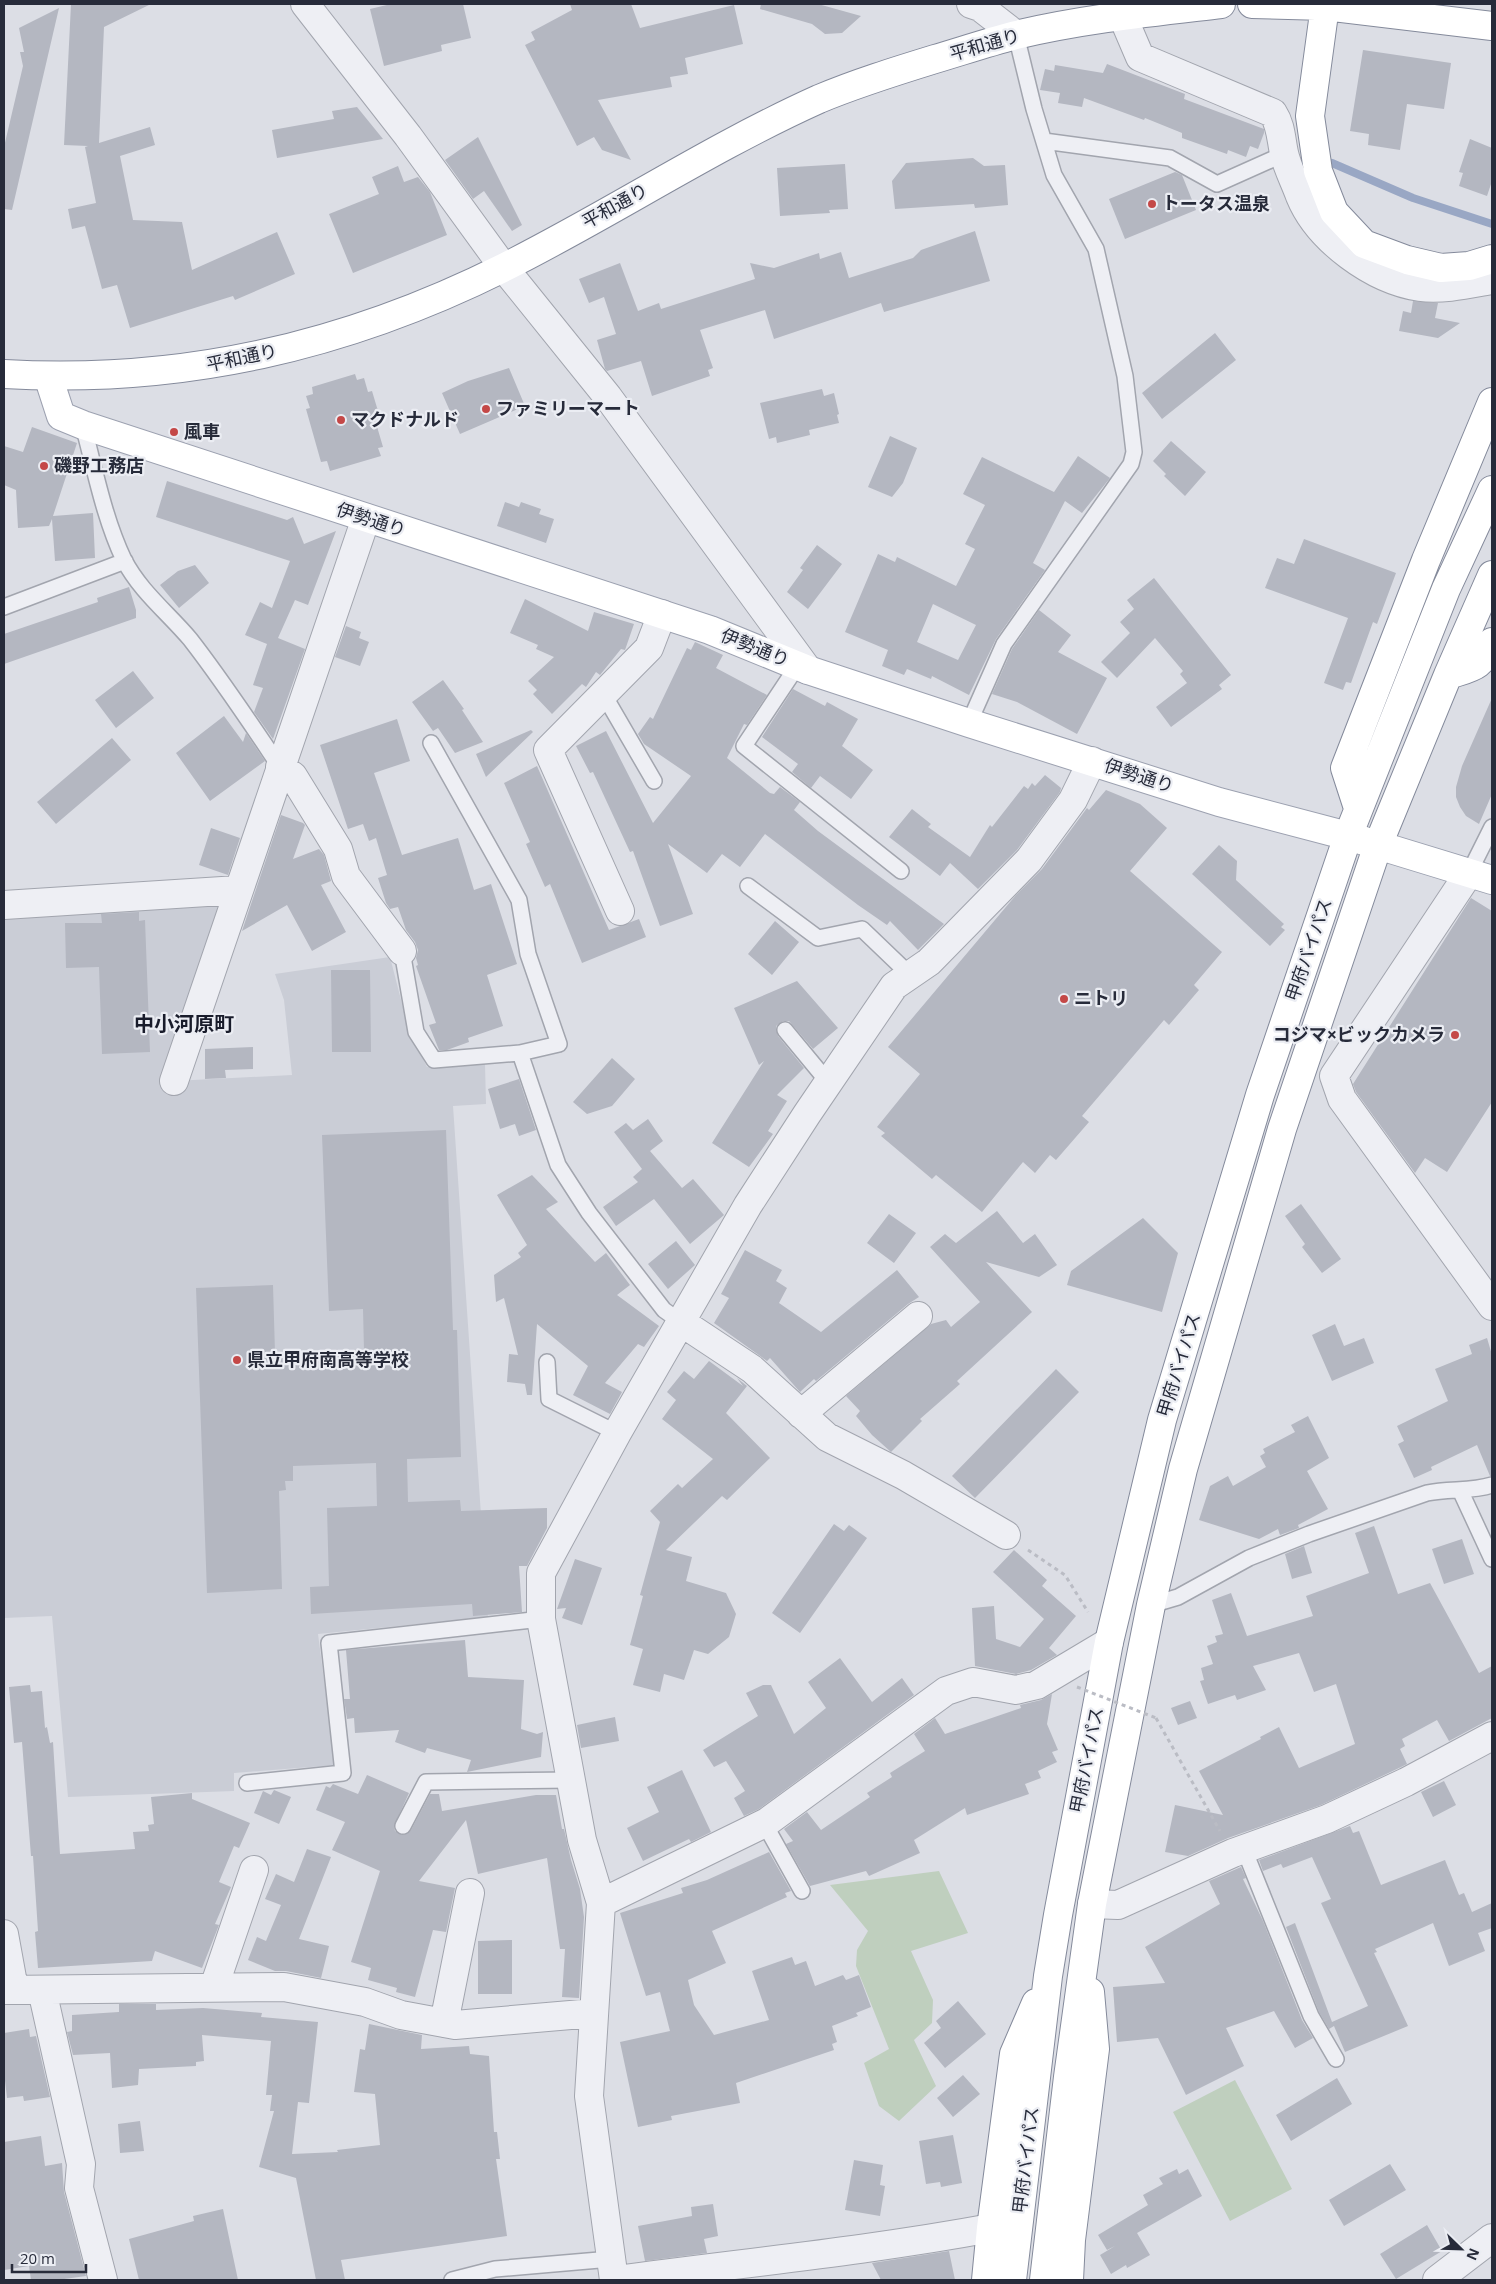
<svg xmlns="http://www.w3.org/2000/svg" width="1496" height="2284" font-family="'Open Sans','Noto Sans JP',sans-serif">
  <rect width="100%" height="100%" fill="#dcdee5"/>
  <path fill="#cacdd6" d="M225,900l-51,181 118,-6 -8,-75 -9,-26 115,-17 19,74 18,36 58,-3 1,40 -33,2 35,511 -170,17 17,131 -101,8v18l-166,6 -16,-181 -48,2v-707z"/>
  <path fill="#bfcfbe" d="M939,1871l29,62 -57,18 22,49 -1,23 -18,17 22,46 -37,35 -20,-15 -15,-43 25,-14 -33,-83 1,-16 11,-19 -38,-46z
    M1235,2080l57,109 -62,32 -57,-109z"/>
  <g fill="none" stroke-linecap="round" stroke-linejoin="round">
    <path stroke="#99a7c4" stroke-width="8" d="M1332,163l81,35 79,26"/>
  </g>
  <path fill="#b4b7c1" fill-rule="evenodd" d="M71,4h80l-47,23 -5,116 51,-16 5,18 -35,11 13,64 49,2 10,48 85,-38 18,42 -60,26 -2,-4 -103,32 -13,-43 -15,4 -17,-63 -13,3 -4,-20 28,-6 -11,-56 3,-1 -24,-1z
    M391,4h72l8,34 -30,7 1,6 -58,15 -14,-57z
    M570,4h61l9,24 94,-23 9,39 -58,14 3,16 -18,3 2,10 -74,13 33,60 -29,-10 -8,-13 -17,9 -52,-101 10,-5 -4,-8 41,-22z
    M761,4h57l43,12 -19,17 -17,1 -13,-10 -52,-15z
    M59,8l-47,202 -8,-1v-62l19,-81 -3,-14h4l-5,-24z
    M1363,50l88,13 -7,46 -37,-5 -7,46 -32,-5 1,-11 -19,-3z
    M1107,64l78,30 -1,5 80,30v4l-6,16 -8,-3 -4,11 -18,-7 -1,4 -45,-16v-5l-37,-15 -1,2 -60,-22 -2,9 -24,-4 2,-10 -20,-3 5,-21 9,2 1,-6 48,8z
    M357,107l26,32 -106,19 -5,-28 62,-11 -2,-8z
    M478,137l44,88 -10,6 -28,-40 -11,8 -28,-39z
    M1470,139l22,9v33l-5,15 -28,-10 4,-13 -4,-1z
    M973,158l11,8 21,-1 3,40 -33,3 -1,-4 -79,5 -3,-28 14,-18z
    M845,164l3,45 -19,1 1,3 -50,3 -3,-48z
    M398,166l6,16 14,-5 12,15 17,43 -94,38 -24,-59 50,-20 -7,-17z
    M1175,172l7,3 14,35 -71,29 -16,-40z
    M975,231l15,50 -106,31 -3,-9 -107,36 -9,-29 -65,20 13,38 -5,2 2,6 -58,20 -11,-35 -34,10 -2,-2 -8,-29 19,-6 -12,-37 -15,6 -10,-24 41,-16 18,48 21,-8 2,6 94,-30 -5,-16 24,5 45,-15 1,6 21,-7 8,26 64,-20 8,-8z
    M1413,301l25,2 -3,15 25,5 -22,15 -39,-7 4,-20 8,2z
    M1215,333l21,27 -74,59 -20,-26z
    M509,368l16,38 -65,28 -18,-41 26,-12z
    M355,374l2,6 7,-2 4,14 4,-1 6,20 -5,2 10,34 -5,1 3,8 -51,15 -3,-10 -6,1 -15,-53 4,-1 -4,-12 7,-2 -1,-7z
    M822,389l2,7 10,-3 5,21 -2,1 2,8 -30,7 1,5 -33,8 -1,-6 -7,2 -9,-36z
    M32,427l45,16 -24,73 40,-3 2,45 -40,3 -3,-42 -3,7 -31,2 -2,-38 -12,-5v-39l19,6z
    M890,436l27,12 -14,35 -11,14 -24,-10z
    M1171,441l35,31 -21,24 -21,-20 2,-2 -13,-13z
    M1078,456l32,22 -28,35 -17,-12 -32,62 12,7 -49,69 -27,56 -37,-19 -1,3 -24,-10 -3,6 -22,-9 6,-16 -43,-18 33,-78 17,8 2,-5 59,29 19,-37 -10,-5 20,-39 -22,-11 19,-37 72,35zM933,604l43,21 -18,35 -41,-18z
    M167,481l120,39 6,-3 11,27 32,-13 -28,74 -13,-5 -17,38 27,11 -32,90 -19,-27 9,-24 -10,-3 14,-41 -22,-9 15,-33 12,6 18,-47 -134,-44z
    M505,502l14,5 2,-5 20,7 -2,5 15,5 -8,24 -49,-17z
    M1304,539l92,34 -19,51 -4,-2 -22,61 -5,-1 -3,8 -19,-7 24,-65 -83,-30 12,-30 17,6z
    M817,545l25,19 -34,45 -21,-17 16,-22 -3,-2z
    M195,565l14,18 -30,25 -19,-23 18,-14z
    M1154,578l77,97 -12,10 3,4 -51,38 -15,-20 31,-24 -7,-9 3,-3 -28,-33 -38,40 -16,-16 29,-29 -10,-11 14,-13 -7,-9z
    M129,587l7,23v8l-132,46v-30l94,-32 -1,-4z
    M525,599l63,32 6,-19 40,12 -9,26 -4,-1 -21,26 -4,-3 -10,15 -4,-3 -30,30 -19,-20 4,-4 -9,-9 26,-24 -18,-8 2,-4 -28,-12z
    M1039,610l32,25 -13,17 49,26 -30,56 -60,-32 -25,-8 20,-45z
    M346,626l15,6 -2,6 10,4 -9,24 -25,-9z
    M695,642l28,13 -7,13 51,27 -20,30 -3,-1 -17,34 43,35 4,1 6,-7 20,15 -6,8 24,21 126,93 -26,26 -28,-29 -3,4 -29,-20 -93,-71 -25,33 -18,-13 -15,19 -39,-29 25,70 -33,12 -27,-75 -3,1 -37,-80 -3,1 -14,-27 30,-15 47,92 38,-47 -47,-32 -6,-10 12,-17 3,2 34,-71 4,2z
    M133,671l21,27 -38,30 -21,-28z
    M443,680l21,29 -2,1 21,32 -28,11 -17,-25 -5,3 -21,-29z
    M793,689l32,17 2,-4 31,17 -16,27 31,24 -22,29 -31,-23 -9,12 -19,-16 6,-8 -36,-27z
    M1492,698v96l-13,30 -13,-8 -6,-9 -4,-10v-10l6,-21z
    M224,716l19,26 3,-9 19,28 -55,40 -34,-48z
    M397,719l13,42 -36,12 28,82 56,-17 16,52 17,-6 26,80 -30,11 16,51 -35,12 1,4 -22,8h-8l-10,-25 7,-2 -20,-57 2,-1 -2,-7 2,-8 -3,-8 -9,-12 -8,-23 -8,2 -4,-6 -8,-25 9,-3 -11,-37 -7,3 -6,-17 -15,5 -28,-84z
    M531,730l2,2 -47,45 -10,-23z
    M112,738l19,22 -75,64 -19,-22z
    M537,766l72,164 30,-11 7,18 -64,26 -32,-79 -5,3 -19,-43 4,-2 -26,-59z
    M1045,775l16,13 -1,4 -43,58 -39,39 -28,-26 -10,13 -51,-39 23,-28 19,15 -3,3 42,30 20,-32 2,2 32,-41 4,3 4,-6 3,3z
    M1106,790l34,14 27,24 -37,43 92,81 -28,33 5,5 -30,35 -5,-5 -82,96 7,6 -33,38 -6,-5 -15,18 -12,-11 -41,50 -46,-37 -4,4 -51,-43 4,-3 -8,-6 43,-53 -32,-27 128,-152 26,-26 45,-61 2,2z
    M281,815l22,8 2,2 -12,34 26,-10 5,6 7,26 -10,4 25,47 -34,19 -25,-46 -45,26z
    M211,828l29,10 -12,37 -29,-10z
    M1219,845l18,16 -1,19 48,44 -3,3 4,3 -15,16 -78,-72z
    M1471,898l21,13v191l-45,70 -22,-14 -10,15 -59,-81 -3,-8z
    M139,912v9l6,-1 5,132 -48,2 -3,-87 -33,1 -1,-45h37l-1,-9z
    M775,921l24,21 -27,33 -24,-21z
    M331,970h39l1,82h-39z
    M797,981l41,47 -25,21 -24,-28h-6l-7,5 2,10 26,32 -27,27 10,6 -19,30 5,3 -24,33 -37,-24 52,-82 -5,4 -25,-57z
    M253,1047v22l-28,1 1,8 -21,1v-30z
    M612,1058l23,21 -23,27 -25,8 -14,-12z
    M519,1079l17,51 -17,6 -4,-12 -15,5 -12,-40z
    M648,1119l15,22 -13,10 32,37 11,-9 31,36 -34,29 -36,-45 -38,27 -13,-19 35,-25 -5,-5 9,-8 -28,-37 12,-9 7,7z
    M446,1130l7,200h4l4,127 -54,2 1,43 52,-2 1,11 86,-3v20l-20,38h-8l3,46 -49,4 -1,-12 -161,10 -1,-27 19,-1 -2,-78 50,-2 -1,-43 -83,3v15h-8l1,9 -7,1 3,98 -75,4 -11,-305 77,-3 2,68 89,-3 -1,-41 -34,2 -7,-176z
    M532,1175l26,27 -12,7 49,53 11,-9 24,32 -13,10 42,31 -15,21 -6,-3 -33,39 17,9 -12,22 -37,-19 15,-29 -51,-42 -5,71h-5l-2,-11 -18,-2 2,-28 9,1 -14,-57 -8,4 -2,-27 27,-18 -3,-4 9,-8 -30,-50z
    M1301,1204l40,55 -19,14 -20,-26 3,-3 -20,-28z
    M997,1211l26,32 12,-9 22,31 -18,12 -53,-15 46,50 -75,69 3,3 -40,35 2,2 -31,31 -19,-17 -16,-19 4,-5 -14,-15 85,-72 15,-4 5,7 29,-25 -50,-55 15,-13 11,9z
    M889,1214l27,19 -22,30 -27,-20z
    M1143,1218l35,35 -16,59 -95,-27 4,-14z
    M676,1241l19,24 -27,24 -20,-25z
    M745,1250l37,20 -6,11 11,7 -8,15 42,29 76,-62 22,27 -11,7 -92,77 -2,-2 -14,13 -30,-34 -3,3 -53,-38 15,-25 -8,-4z
    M1335,1324l9,22 20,-8 10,25 -42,18 -20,-46z
    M1487,1338l5,17v121h-2l-13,-31 -46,22 1,3 -18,8 -16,-34 6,-3 -7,-15 51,-25 -13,-32 37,-15 -3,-9z
    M709,1361l34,25 -6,-8 10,8 -21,27 44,45 -43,42 -5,-4 -56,54 26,7 -6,24 40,12 10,21 -7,23 -21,17 -14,-4 -10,30 -20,-6 -4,18 -27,-7 10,-36 -13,-4 13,-49 -3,-1 20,-73 -10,-11 28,-27 4,4 31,-29 -51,-40 14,-19 -9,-8 17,-21 10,8z
    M1056,1369l23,23 -104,106 -23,-22z
    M1308,1416l21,42 -22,13 21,38 -30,16 1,3 -19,7 -2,-6 -19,10 -60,-19 11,-34 18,-10 5,10 33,-19 -6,-11 5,-3 -2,-4 32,-17 -4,-7z
    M834,1524l10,7 5,-6 18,13 -67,95 -28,-20z
    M1374,1526l24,68 32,-11 49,90 13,-7v52l-43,23 -12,-21 -35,19 3,7 -5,3 7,15 -8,4 -78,37 -93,33 -40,18 -23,-4 10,-47 48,10 -24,-44 62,-32 -1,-2 19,-10 20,41 56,-24 -19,-60 -22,8 -15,-39 -46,13 13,24 -29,10 -2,-5 -27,9 -8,-23 4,-1 -3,-12 12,-4 -6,-18 10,-4 -2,-6 8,-2 -11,-34 19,-7 16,43 66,-20 -7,-20 63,-23 -14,-40z
    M1462,1539l12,35 -30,10 -12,-35z
    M1304,1546l8,27 -20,6 -7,-25z
    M1014,1550l33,30 -5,6 34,30 -27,32 8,7 -26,15 -15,4 -41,-8 -3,-58 22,-2 2,33 24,8 24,-28 -51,-47z
    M575,1559l27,9 -20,57 -20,-7 4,-10 -9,1z
    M465,1640l3,37 56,3 -3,49 16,5 6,-2 -2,25 -74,15 4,-12 -44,-12 -2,5 -30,-11 4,-12 -44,3 -1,-15 -7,1 -3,-20h6l-4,-49z
    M840,1658l32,44 30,-24 12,17 -155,114 -15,7 -10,-18 11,-7 -19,-30 -12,6 -11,-17 55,-34 -12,-23 17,-8h8l23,49 32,-26 -18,-26z
    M30,1685l1,7 11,-1 3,37 2,-1 3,16 3,-1 7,112 75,-5 -2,-17 16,-1 -1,-6 6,-1 -3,-27 41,-4v6l58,24 -11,25 -5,-2 -15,36 12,5 -16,37 4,1 -17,43 -47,-17 -3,10 -114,7 -3,-36 3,-1 -5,-75h-2l-9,-114 -8,1 -5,-56z
    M1052,1694l-5,30 11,26 -6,2 5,10 -19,9 3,7 -16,6 4,10 -62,21 -2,-7 -51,32 6,13 -51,23 -3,-5 -56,15 -24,-42 7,-3 -9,-12 23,-17 14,18 49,-33 -3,-4 25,-16 -2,-4 35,-22 -11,-17 21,-16 10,16 76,-26 -1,-3 21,-5z
    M1190,1701l7,17 -19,7 -7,-17z
    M615,1717l4,24 -38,7 -4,-23z
    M682,1770l29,62 -20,10 -2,-3 -46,22 -16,-33 32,-16 -12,-25z
    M367,1775l42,18 -15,33 1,5 8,4 8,-5 19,-36h9l3,17 94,-16h20l6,34h2l7,31 9,29 4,28 -5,81 -17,-1 3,-48h-5l-13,-91 -69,16 -12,-54 -47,61 36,7 -9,44 -13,-2 -18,67 -19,-5 1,-4 -29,-8 3,-12 -20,-6 29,-91 -48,-21 13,-28 -29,-12 10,-24 4,2 3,-4 25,10z
    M1444,1781l12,24 -23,12 -12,-25z
    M274,1790l17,7 -12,27 -25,-11 9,-22 8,4z
    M1350,1826l3,7 6,-2 22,54 64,-25 14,35 5,-2 8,19 20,-9v25l-14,5 7,18 -36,15 -16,-43 -58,26 2,3 -3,1 34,73 -63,26 -11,-26 -5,3 -10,-17 -33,-85 9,-4 37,99 36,-16 -47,-103 10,-4 -19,-42 -29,11 -2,-4 -18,7 -4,-11z
    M307,1849l24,8 -32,82 30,7 -8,32 -35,-7h-11l-27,-11 9,-23 9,4 15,-36 -16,-6 11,-25 18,8z
    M769,1852l22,39 -6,2 2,4 -75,34 14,32 -38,17 6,25 20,30 55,-15 -17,-49 40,-14 3,8 11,-4 9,25 28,-11 3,5 13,-5 12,32 -15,6 2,3 -26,10 5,16 -5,2 2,6 -98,33 4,20 -69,13 1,4 -34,7 -18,-85 50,-11 -10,-39 -14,4 -26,-83 63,-20 -2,-5 26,-8z
    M1241,1867l5,11 -3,1 20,42 39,99 11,18 -18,10 -21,-37 -48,17 18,38 -58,29 -28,-57 -41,4 -4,-55 52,-4 -20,-36 75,-43 -11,-23z
    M512,1940v54h-34v-53z
    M958,2001l28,33 -41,34 -21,-25 17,-15 -5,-7z
    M119,2004h37v6l47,-2 59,5 -1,4 57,5 -9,81 -11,-1 -6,52 46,-2 -1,-2 43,-5 -5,-51 -21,-2 6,-43 5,1 4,-26 53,11 -1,14 48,-3 1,8 19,2 5,76h3l3,27h-4l11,77 -166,24 4,20h-29l-20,-102 -37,-11 15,-56h-4l2,-16h-6l5,-54 -69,-6 2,26 -8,1v4l-57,3 -1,16 -26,3 -2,-35 -37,2 -6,-23 5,-1v-16l47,-3z
    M29,2029l1,8 6,-1 14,61 -26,4 -1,-5 -16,2 -3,-26v-39z
    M963,2075l17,19 -27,23 -16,-19z
    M1337,2078l15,26 -61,37 -15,-26z
    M140,2121l4,30 -24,2 -2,-29z
    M953,2135l9,48 -21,4 -1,-5 -14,2 -7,-43z
    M41,2136l4,30 17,-3 2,29 22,84 -29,4h-26l-2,-14 -25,4v-128z
    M854,2160l29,5 -3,20 5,1 -5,30 -35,-6z
    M1390,2164l16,26 -62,36 -15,-26z
    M1177,2169l2,5 9,-5 14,27 -65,37 13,22 -23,13 -1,-3 -15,9 -11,-19 15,-9 -8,4 -9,-15 50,-30 -5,-10 20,-11 -4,-6z
    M713,2204l5,32 -14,3 3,14 -62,8 -7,-35 54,-10 -1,-9z
    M223,2209l15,71h-99l-10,-41 65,-18 -1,-5z
    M1427,2225l15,26 -46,28 -16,-25z
    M949,2251l6,29h-74l-9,-17z"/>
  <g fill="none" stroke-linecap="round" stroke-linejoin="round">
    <defs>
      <path id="lane" d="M1044,141l126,17 47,26 67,-30
        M83,425c12,45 21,93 41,135 16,31 44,53 66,79 32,41 61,85 90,128
        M4,607l121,-46
        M798,665l-54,81 157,125
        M604,695l50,86
        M969,723l35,-79 127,-180 3,-12 -9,-76 -29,-127 -42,-74 -20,-66 -18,-74
        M431,743l88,157 9,54 31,90 -39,9 38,112 31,48 75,97 17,12
        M1469,873l23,-46
        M748,886l70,52 44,-9 48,46
        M402,951l14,81 18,28 86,-7
        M785,1030l43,52
        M547,1362l2,37 68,34
        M1460,1490l32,69
        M1151,1605l27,-8 71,-39 60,-24 118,-41c22,-5 43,-1 65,-8
        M247,1783l96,-10 -14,-130 212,-24
        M764,1823l38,68
        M403,1826l23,-44 145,-2
        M1244,1849l67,167 25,43
        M452,2280l43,-11 116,-10"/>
      <path id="street" d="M305,4l103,132 96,132 104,129 200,273
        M971,4l9,3 36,28
        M1122,15l18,42 133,56c8,12 8,26 11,40 3,14 11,29 16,43 18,44 73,84 120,91 23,3 49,-3 72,-7
        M280,767l13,9 45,73 8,27 56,75
        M1469,873l-135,203 8,23 150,207
        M4,905l234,-15
        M620,911l-72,-161 101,-102 13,-34
        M174,1081l192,-563
        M681,1322l71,47 75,68 76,38 103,60
        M801,1414l117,-98
        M601,1903l166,-81 179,-131 27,-9 43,8 21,-5 72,-43
        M1092,1904l26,1 115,-52 94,-34 79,-37 86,-46
        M4,1934l10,55
        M214,1987l40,-117
        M4,1990l280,-3 81,15 36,13 54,10 139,-12
        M42,1990l39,174 -2,24 24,92
        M444,2023l26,-130
        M614,2280l-25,-184 12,-193 -19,-63 -41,-221v-46l76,-140 131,-228 59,-91 87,-128 35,-24 100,-102 44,-60 19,-39
        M617,2280c125,-17 250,-29 374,-52
        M1437,2280l55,-42"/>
      <path id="primary" d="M48,376l13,40 22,9 627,205 98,40 161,53 250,79 129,34 144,44"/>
      <path id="highway" d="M1252,4l73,2 167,20
        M1325,6l-15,110 8,55 16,41 30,32 43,16 34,8 28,-2 23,-7
        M4,374c178,10 341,-27 501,-107 106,-53 205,-119 314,-168 38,-16 77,-28 116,-40 27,-8 54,-17 81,-24 67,-16 137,-23 205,-31
        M1448,675c25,-8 33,-7 44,-33
        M1358,808l-13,-40 81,-208 66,-158
        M986,2280l5,-52 23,-174 22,-51
        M1012,2280l36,-304 10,-61 51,-273 53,-222 98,-325 88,-259 98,-247 46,-99
        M1044,2280l24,-203 24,-173 59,-299 32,-136 99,-340 96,-284 70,-170 44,-100
        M1069,2280l2,-40 24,-191 -5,-57"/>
    </defs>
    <use href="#lane" stroke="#a2a5ae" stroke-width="18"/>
    <use href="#street" stroke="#a2a5ae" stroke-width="30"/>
    <use href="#primary" stroke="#9ca1b0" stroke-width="30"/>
    <use href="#highway" stroke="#848a9b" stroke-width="30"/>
    <path stroke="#babcc4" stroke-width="3" stroke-dasharray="4 4" stroke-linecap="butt" d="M1028,1550l37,25 23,37
      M1156,1718l64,113"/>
    <use href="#lane" stroke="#eeeff4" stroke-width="15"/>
    <use href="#street" stroke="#eeeff4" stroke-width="28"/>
    <use href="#primary" stroke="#fff" stroke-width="28"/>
    <use href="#highway" stroke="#fff" stroke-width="28"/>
    <path stroke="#babcc4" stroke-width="3" stroke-dasharray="4 4" stroke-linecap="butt" d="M1077,1687l79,31"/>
  </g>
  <g fill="#c44847" stroke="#ebedf3" stroke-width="2">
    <circle cx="1152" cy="204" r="5"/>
    <circle cx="486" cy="409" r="5"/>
    <circle cx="341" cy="420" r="5"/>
    <circle cx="174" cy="432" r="5"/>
    <circle cx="44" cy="466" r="5"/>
    <circle cx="1064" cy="999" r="5"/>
    <circle cx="1455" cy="1035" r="5"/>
    <circle cx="237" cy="1360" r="5"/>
  </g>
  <g text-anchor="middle" stroke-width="4.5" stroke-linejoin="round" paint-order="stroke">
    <g font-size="18" fill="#272b3a" stroke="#ebedf3">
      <text transform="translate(985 45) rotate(-16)" y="6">平和通り</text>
      <text transform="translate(615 206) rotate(-29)" y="6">平和通り</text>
      <text transform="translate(242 358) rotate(-12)" y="6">平和通り</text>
      <text transform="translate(371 520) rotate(18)" y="6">伊勢通り</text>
      <text transform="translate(755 648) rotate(22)" y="6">伊勢通り</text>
      <text transform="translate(1139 776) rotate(18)" y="6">伊勢通り</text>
      <text transform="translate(1309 950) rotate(-71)" y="6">甲府バイパス</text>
      <text transform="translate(1179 1365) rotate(-73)" y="6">甲府バイパス</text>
      <text transform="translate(1087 1760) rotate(-79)" y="6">甲府バイパス</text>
      <text transform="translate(1026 2160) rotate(-83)" y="6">甲府バイパス</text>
    </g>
    <g font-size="18" font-weight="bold" fill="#272b3a" stroke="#ebedf3" text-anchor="start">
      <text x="1162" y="210">トータス温泉</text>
      <text x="496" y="415">ファミリーマート</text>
      <text x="351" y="426">マクドナルド</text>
      <text x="184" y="438">風車</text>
      <text x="54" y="472">磯野工務店</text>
      <text x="1074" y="1005">ニトリ</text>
      <text x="1445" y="1041" text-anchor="end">コジマ×ビックカメラ</text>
      <text x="247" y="1366">県立甲府南高等学校</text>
    </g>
    <g font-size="20" font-weight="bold" fill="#191c2b" stroke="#ebedf3">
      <text x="184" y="1031">中小河原町</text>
    </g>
  </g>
  <rect width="1496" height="2284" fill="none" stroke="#272b3a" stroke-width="10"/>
  <g transform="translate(1461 2249) rotate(113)" stroke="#ebedf3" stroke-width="4" paint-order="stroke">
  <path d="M0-4L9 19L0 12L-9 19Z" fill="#272b3a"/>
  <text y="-8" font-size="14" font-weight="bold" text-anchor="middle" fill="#272b3a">N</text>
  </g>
  <path d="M12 2264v8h74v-8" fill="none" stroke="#272b3a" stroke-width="2.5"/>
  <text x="20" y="2264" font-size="15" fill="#272b3a" stroke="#ebedf3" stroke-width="4" paint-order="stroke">20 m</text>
</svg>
